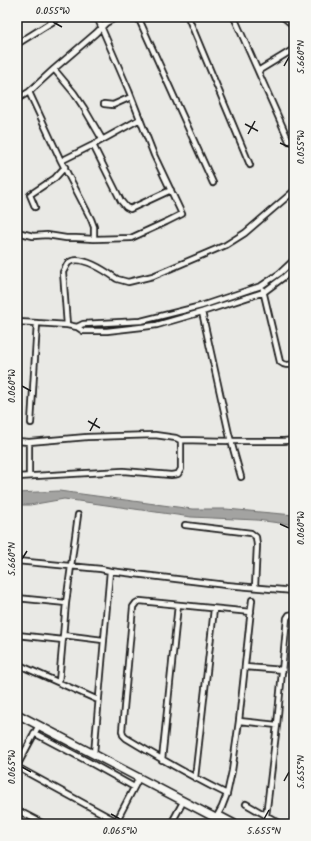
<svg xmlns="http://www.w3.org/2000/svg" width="311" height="841" font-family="Kalam,sans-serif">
  <rect width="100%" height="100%" fill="#e9e9e5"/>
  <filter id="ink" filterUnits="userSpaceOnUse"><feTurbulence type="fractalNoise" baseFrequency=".025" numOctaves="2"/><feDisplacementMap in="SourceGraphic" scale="8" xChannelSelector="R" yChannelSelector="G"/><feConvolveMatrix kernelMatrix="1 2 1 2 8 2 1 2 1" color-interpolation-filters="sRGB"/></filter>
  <g filter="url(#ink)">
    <path fill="#a3a3a1" stroke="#6d6d6c" d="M59,491l133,18h34l68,6v10l-37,-5 -66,-3 -127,-18 -34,6h-13v-12z"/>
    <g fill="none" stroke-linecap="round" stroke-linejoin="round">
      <defs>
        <path id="street" d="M138,17l75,166
          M188,17l62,148
          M234,17l55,124
          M283,17l11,9
          M17,44l43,-27
          M54,69l20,24 10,15 18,31
          M258,71l36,-22
          M17,99l12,-7 25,-23 42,-36 10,-10 11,-6
          M104,104l9,1 18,-8
          M93,145l28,56 5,6 4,2 41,-19
          M61,161l32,-16 47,-26
          M35,207l-5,-12 1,-1 24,-16 10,-11
          M17,232l16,4 14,-1 19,3h10l18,1v-12l-3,-8 -30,-58 -32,-69
          M94,239l37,-1 35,-16 16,-8 -28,-59 -25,-64 -32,-74
          M263,290l17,72c5,4 8,3 14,2
          M202,312l27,122 12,43
          M17,322l20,1 30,2 10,2 6,4h24l35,-4 15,-2 45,-13 62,-20 20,-15 10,-9
          M67,325l-4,-53c2,-3 3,-6 5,-9 12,-10 39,9 49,16l11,3 25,-6 73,-31 19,-12 49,-42
          M77,327l6,-3 58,-3 60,-15 60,-20 19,-13 14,-13
          M31,423l6,-100
          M180,440l51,1h53l10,-1
          M17,441l12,1 58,-5 68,-2 21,3 4,2 1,2v27l-3,5 -7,1 -48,-4 -106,6
          M29,476v-34
          M185,525l66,8 5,4 1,8 -2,42
          M17,561l84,8 9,2 -16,183
          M110,571l116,14 68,6
          M17,598l49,5
          M17,635l46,5
          M63,635l40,5
          M17,664l81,36
          M245,667l38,3
          M59,682l7,-79 12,-88
          M239,721l38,4
          M34,733l55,29 45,25
          M162,760l16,-155
          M17,766l22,-41
          M17,767l99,54
          M195,778l19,-169
          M227,794c-35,-17 -68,-36 -101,-56l-3,-3 -1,-4 11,-124 3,-4 4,-2 111,11
          M246,804l35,20
          M17,810l27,14
          M218,814l19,10
          M266,816l11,-91 10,-107 2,-3 5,-1
          M216,818l6,-11 5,-13 5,-23 7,-50 13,-121
          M115,824l24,-46
          M171,824l12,-22"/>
        <path id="secondary" d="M17,714l210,110"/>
      </defs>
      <use href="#street" stroke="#1c1c1c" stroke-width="8"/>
      <use href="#secondary" stroke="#1c1c1c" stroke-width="10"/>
      <use href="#street" stroke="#f6f6f2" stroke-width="4.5"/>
      <use href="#secondary" stroke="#f6f6f2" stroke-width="7"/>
    </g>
  </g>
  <path fill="none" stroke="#1c1c1c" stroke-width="1.5" d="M53,22l9,5M284,66l5,-9M245,124l13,7M248,134l7,-13M280,143l9,4M22,386l9,5M88,421l12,7M90,431l7,-13M280,524l9,4M22,559l5,-8M22,767l9,5M284,781l5,-9M111,814l9,5M264,819l5,-9"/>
  <rect width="311" height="841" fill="none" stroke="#f6f6f2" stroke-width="44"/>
  <rect x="22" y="22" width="267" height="797" fill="none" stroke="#1c1c1c" stroke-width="1.5"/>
  <g font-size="10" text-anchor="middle" fill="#1c1c1c">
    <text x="53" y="14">0.055°W</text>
    <text transform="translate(300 57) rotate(-90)" y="4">5.660°N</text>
    <text transform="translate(300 147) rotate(-90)" y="4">0.055°W</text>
    <text transform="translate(11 386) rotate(-90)" y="4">0.060°W</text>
    <text transform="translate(300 528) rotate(-90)" y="4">0.060°W</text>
    <text transform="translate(11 559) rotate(-90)" y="4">5.660°N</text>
    <text transform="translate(11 767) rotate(-90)" y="4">0.065°W</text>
    <text transform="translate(300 772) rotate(-90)" y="4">5.655°N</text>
    <text x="120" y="834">0.065°W</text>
    <text x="264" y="834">5.655°N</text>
  </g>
</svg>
